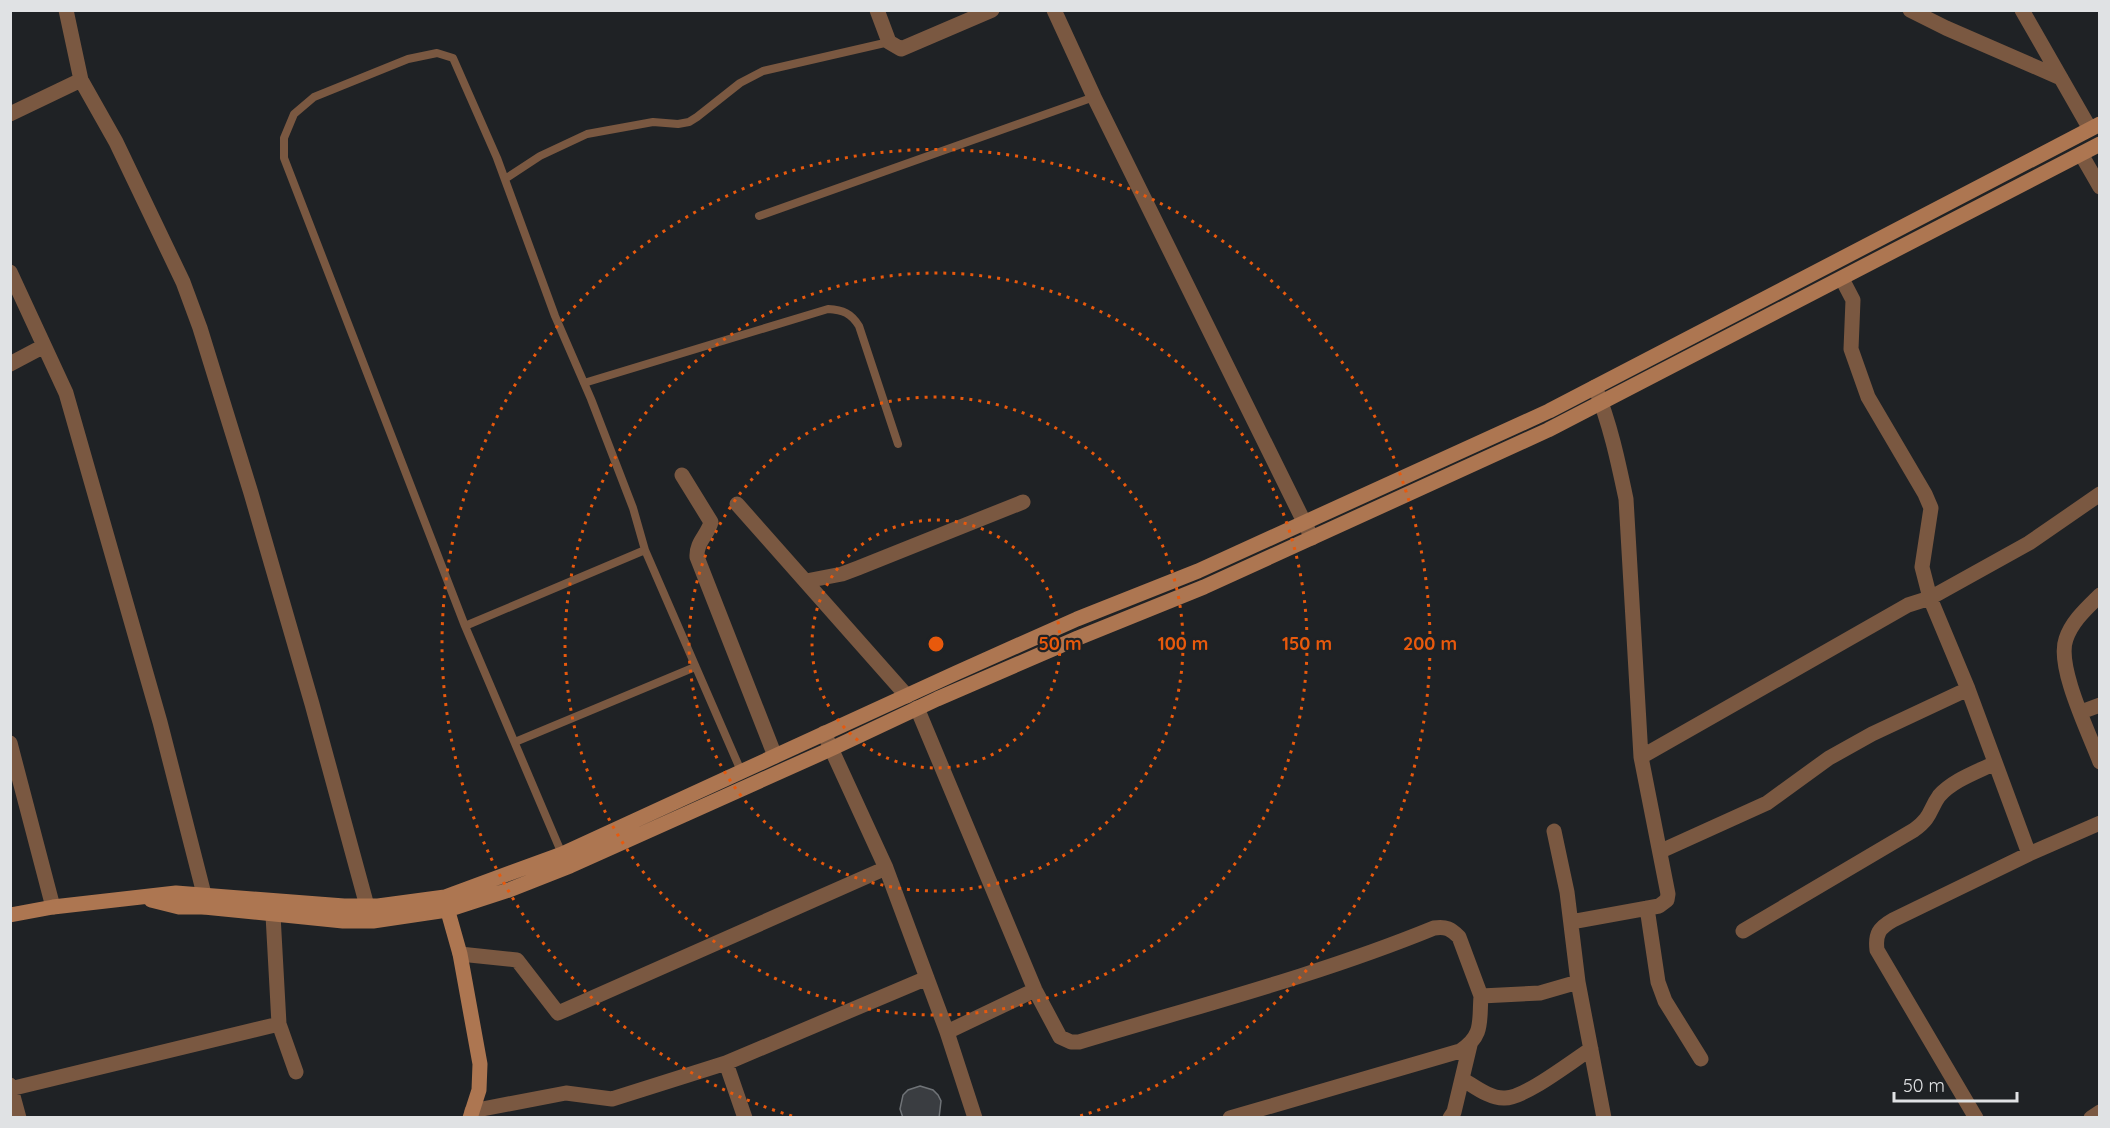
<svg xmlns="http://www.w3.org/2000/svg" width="2110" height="1128" font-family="Quicksand,sans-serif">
  <rect width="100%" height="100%" fill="#1f2225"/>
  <path fill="#3a3d41" stroke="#6f7377" stroke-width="1.5" d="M920,1086l13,4 5,5 3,6 -2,17h-36l-3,-9 3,-14 5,-5z"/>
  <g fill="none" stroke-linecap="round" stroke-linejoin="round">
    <path stroke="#7a5841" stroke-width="8" d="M505,179l35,-23 47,-22 66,-12 25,2 11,-2 8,-5 43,-34 23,-12 126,-29
      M759,216l335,-119
      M584,383l244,-74c15,1 23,4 31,17l39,118
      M645,550l96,221
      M465,626l180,-76 -12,-42 -42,-109 -36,-83 -58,-158 -44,-100 -16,-5 -29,6 -94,38 -20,17 -10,24v20l181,468 97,228
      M515,742l180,-75"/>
    <path stroke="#7a5841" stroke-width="15" d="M66,10l15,70 35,62 67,140 17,46 51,165 61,211 55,202
      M877,10l12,32 12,7 91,-39
      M1054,10l40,87 218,441
      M1910,10l36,18 115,50
      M2022,10l68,119
      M10,114l71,-34
      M2081,154l19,33
      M10,272l56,121 94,329 44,172v13
      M1842,279l11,21 -2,49 17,48 57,97 6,14 -9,59 8,31 99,-55 71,-49
      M10,364l34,-18
      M682,475l29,47c-3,13 -15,20 -14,35l78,199
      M737,504l170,192
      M806,581l36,-7 16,-6 165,-66
      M2100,595c-13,13 -28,26 -34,44 -10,27 23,94 34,123
      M917,708l118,282 25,47 11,5h8c119,-36 240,-67 355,-114 12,-2 17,1 25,9l22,59
      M2081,712l19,-7
      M824,733l62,135 61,164 28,86
      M10,743l43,164
      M1641,757l267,-152 22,-7 38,91 61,165
      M1554,831l13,61 11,90 26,136
      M1661,851l106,-48 62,-45 43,-24 96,-45
      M1647,908l11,74 7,19 36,58
      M1571,922l88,-16 8,-6 1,-6 -27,-137 -15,-258c-8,-38 -16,-76 -31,-112
      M1743,931l171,-101c18,-13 15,-20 25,-34 14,-16 38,-24 56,-33
      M460,954l57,6 41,53 328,-145
      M279,1024l17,48
      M947,1032l88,-42
      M726,1063l19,55
      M1462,1079c12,7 28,20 43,19 20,0 67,-37 86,-49
      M10,1085l9,33
      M10,1089l269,-65 -6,-109
      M472,1111l94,-18 46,6 114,-36 201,-85
      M1230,1118l230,-67c24,-15 19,-30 21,-55l59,-3 38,-11
      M1450,1118l4,-6 16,-67
      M1976,1118l-99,-168c-2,-16 2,-22 16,-30l136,-66 71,-31
      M2091,1118l9,-6"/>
    <path stroke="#ad7651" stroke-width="15" d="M151,900l28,7h25l139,14h30l74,-11 62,-20 61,-24 263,-118 104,-49 141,-61 126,-51 344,-157 552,-286
      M445,901l15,53 20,110 -1,26 -9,28
      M10,915l43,-8 123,-14 168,13h34l67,-9 117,-43 394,-181 121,-54 121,-48 351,-160 551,-287"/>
  </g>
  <g fill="none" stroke="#e8590c" stroke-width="3" stroke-dasharray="3 6">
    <circle cx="936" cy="644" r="124"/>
    <circle cx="936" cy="644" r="247"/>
    <circle cx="936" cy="644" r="371"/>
    <path d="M792 1116A494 494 0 1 1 1080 1116"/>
  </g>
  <circle cx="936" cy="644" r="9" fill="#e8590c" stroke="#1f2225" stroke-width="3"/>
  <g font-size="18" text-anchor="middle" font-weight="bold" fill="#e8590c" stroke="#1f2225" stroke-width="4.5" stroke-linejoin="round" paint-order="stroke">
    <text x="1060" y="650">50 m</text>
    <text x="1183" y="650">100 m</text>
    <text x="1307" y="650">150 m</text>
    <text x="1430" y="650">200 m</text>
  </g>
  <rect width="2110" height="1128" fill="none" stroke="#e0e2e4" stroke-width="24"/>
  <path d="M1894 1092v9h123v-9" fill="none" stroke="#e0e2e4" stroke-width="3"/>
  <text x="1903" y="1092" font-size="18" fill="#e0e2e4" stroke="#1f2225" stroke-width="4.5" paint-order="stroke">50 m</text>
</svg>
